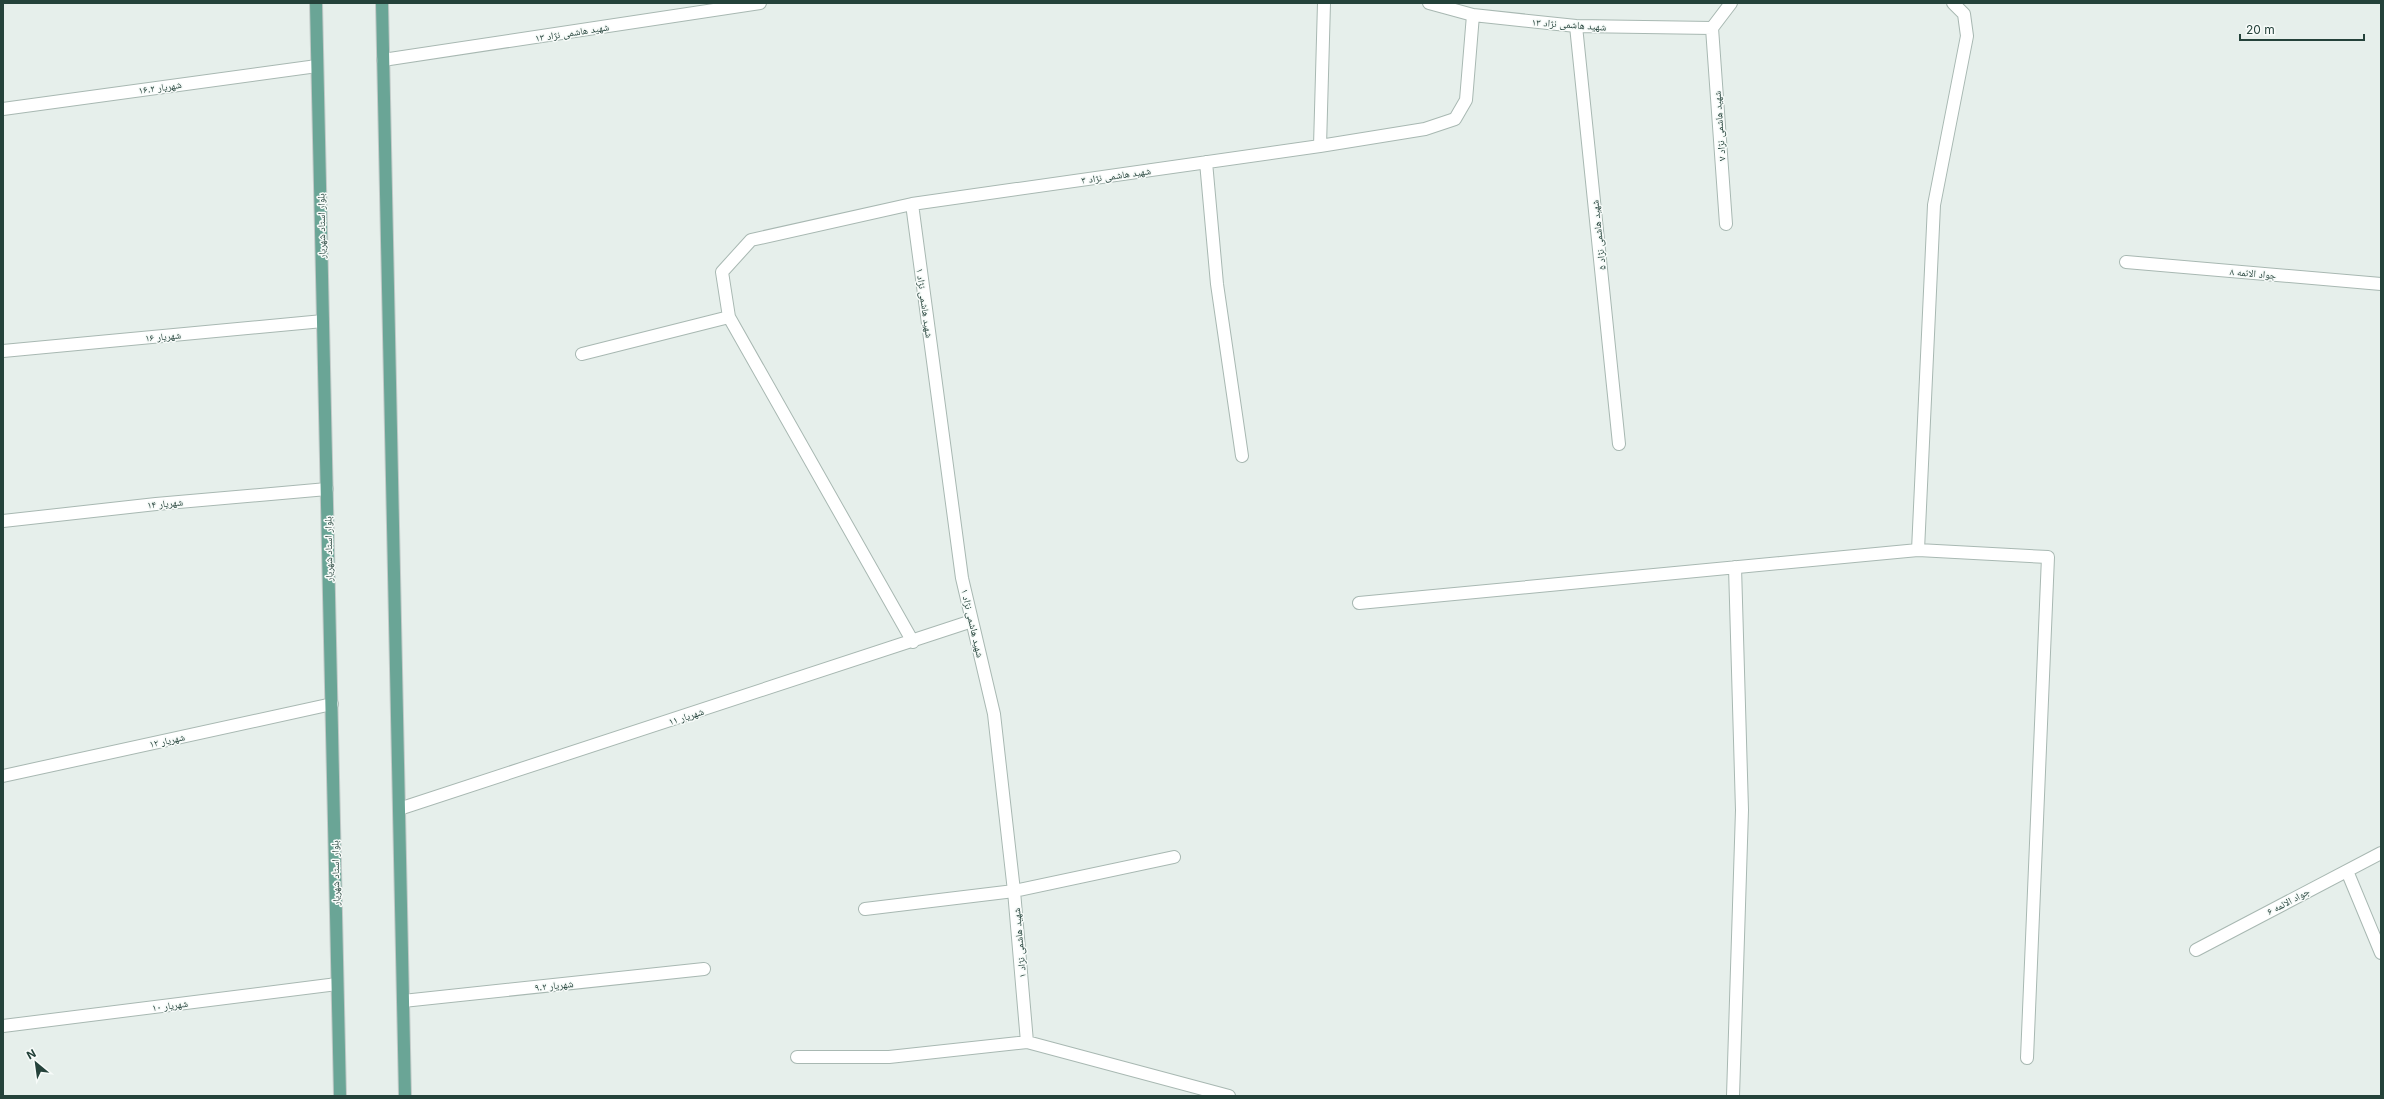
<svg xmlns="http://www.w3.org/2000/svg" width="2384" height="1099" font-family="Inter,'Noto Naskh Arabic',sans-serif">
  <rect width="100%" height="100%" fill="#e6efeb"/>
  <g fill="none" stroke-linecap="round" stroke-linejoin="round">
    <defs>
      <path id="minor" d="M1429,3l44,12 103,11 136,2
        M1576,26l43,418
        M1712,28l14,196
        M1712,28l19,-25
        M383,60l377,-57
        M3,109l314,-43
        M1320,146l105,-17 30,-10 11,-19 7,-85
        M1206,162l11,122 25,172
        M912,204l50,374 32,136 20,177 13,151
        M2126,262l255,22
        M3,351l320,-30
        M582,354l147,-37
        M3,521l153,-17 171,-15
        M1918,550l16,-345 33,-169 -3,-22 -11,-11
        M1359,603l559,-53 130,7 -21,501
        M913,642l-184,-325 -7,-45 29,-32 161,-36 408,-58 4,-143
        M3,776l329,-72
        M399,809l573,-188
        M2347,871l34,82
        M865,909l149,-18 160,-34
        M2196,950l185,-97
        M403,1001l301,-32
        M3,1026l334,-42
        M797,1057h92l138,-15 202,54
        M1733,1096l9,-286 -7,-243"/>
      <path id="major" d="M316,3l24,1093
        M382,3l23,1093"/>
    </defs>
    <use href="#minor" stroke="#a8b8b2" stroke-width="14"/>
    <use href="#major" stroke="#c2cac8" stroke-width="14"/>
    <use href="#minor" stroke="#fff" stroke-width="12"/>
    <use href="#major" stroke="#6aa596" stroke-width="12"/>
  </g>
  <g text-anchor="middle" stroke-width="3" stroke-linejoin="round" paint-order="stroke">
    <g font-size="10" fill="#24423a" stroke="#f7fbf9">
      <text transform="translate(1569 24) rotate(4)" y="4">شهید هاشمی نژاد ۱۳</text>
      <text transform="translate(572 32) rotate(-9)" y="4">شهید هاشمی نژاد ۱۳</text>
      <text transform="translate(160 87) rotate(-8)" y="4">شهریار ۱۶.۲</text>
      <text transform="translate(1719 126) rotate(-94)" y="4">شهید هاشمی نژاد ۷</text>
      <text transform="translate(1116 175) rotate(-8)" y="4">شهید هاشمی نژاد ۳</text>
      <text transform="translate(321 226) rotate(-91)" y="4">بلوار استاد شهریار</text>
      <text transform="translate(1598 235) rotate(-96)" y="4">شهید هاشمی نژاد ۵</text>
      <text transform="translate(2253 273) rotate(5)" y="4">جواد الائمه ۸</text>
      <text transform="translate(925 303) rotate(82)" y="4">شهید هاشمی نژاد ۱</text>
      <text transform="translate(163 336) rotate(-5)" y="4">شهریار ۱۶</text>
      <text transform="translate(165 503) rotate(-5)" y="4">شهریار ۱۴</text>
      <text transform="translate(328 549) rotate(-91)" y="4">بلوار استاد شهریار</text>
      <text transform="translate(973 623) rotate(77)" y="4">شهید هاشمی نژاد ۱</text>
      <text transform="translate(686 716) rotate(-18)" y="4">شهریار ۱۱</text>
      <text transform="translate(167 740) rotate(-12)" y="4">شهریار ۱۲</text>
      <text transform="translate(335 873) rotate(-91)" y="4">بلوار استاد شهریار</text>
      <text transform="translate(2288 901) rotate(-28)" y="4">جواد الائمه ۶</text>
      <text transform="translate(1019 943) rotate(-95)" y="4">شهید هاشمی نژاد ۱</text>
      <text transform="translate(554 985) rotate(-6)" y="4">شهریار ۹.۲</text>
      <text transform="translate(170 1005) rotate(-7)" y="4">شهریار ۱۰</text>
    </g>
  </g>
  <rect width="2384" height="1099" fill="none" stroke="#24423a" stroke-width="8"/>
  <g transform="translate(36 1063) rotate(331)" stroke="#f7fbf9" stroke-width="3" paint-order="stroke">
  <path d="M0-3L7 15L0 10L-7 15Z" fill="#24423a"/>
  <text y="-6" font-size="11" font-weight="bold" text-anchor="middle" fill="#24423a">N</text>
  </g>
  <path d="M2240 34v6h124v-6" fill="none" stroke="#24423a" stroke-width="2"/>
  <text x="2246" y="34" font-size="12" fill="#24423a" stroke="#f7fbf9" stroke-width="3" paint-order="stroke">20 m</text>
</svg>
